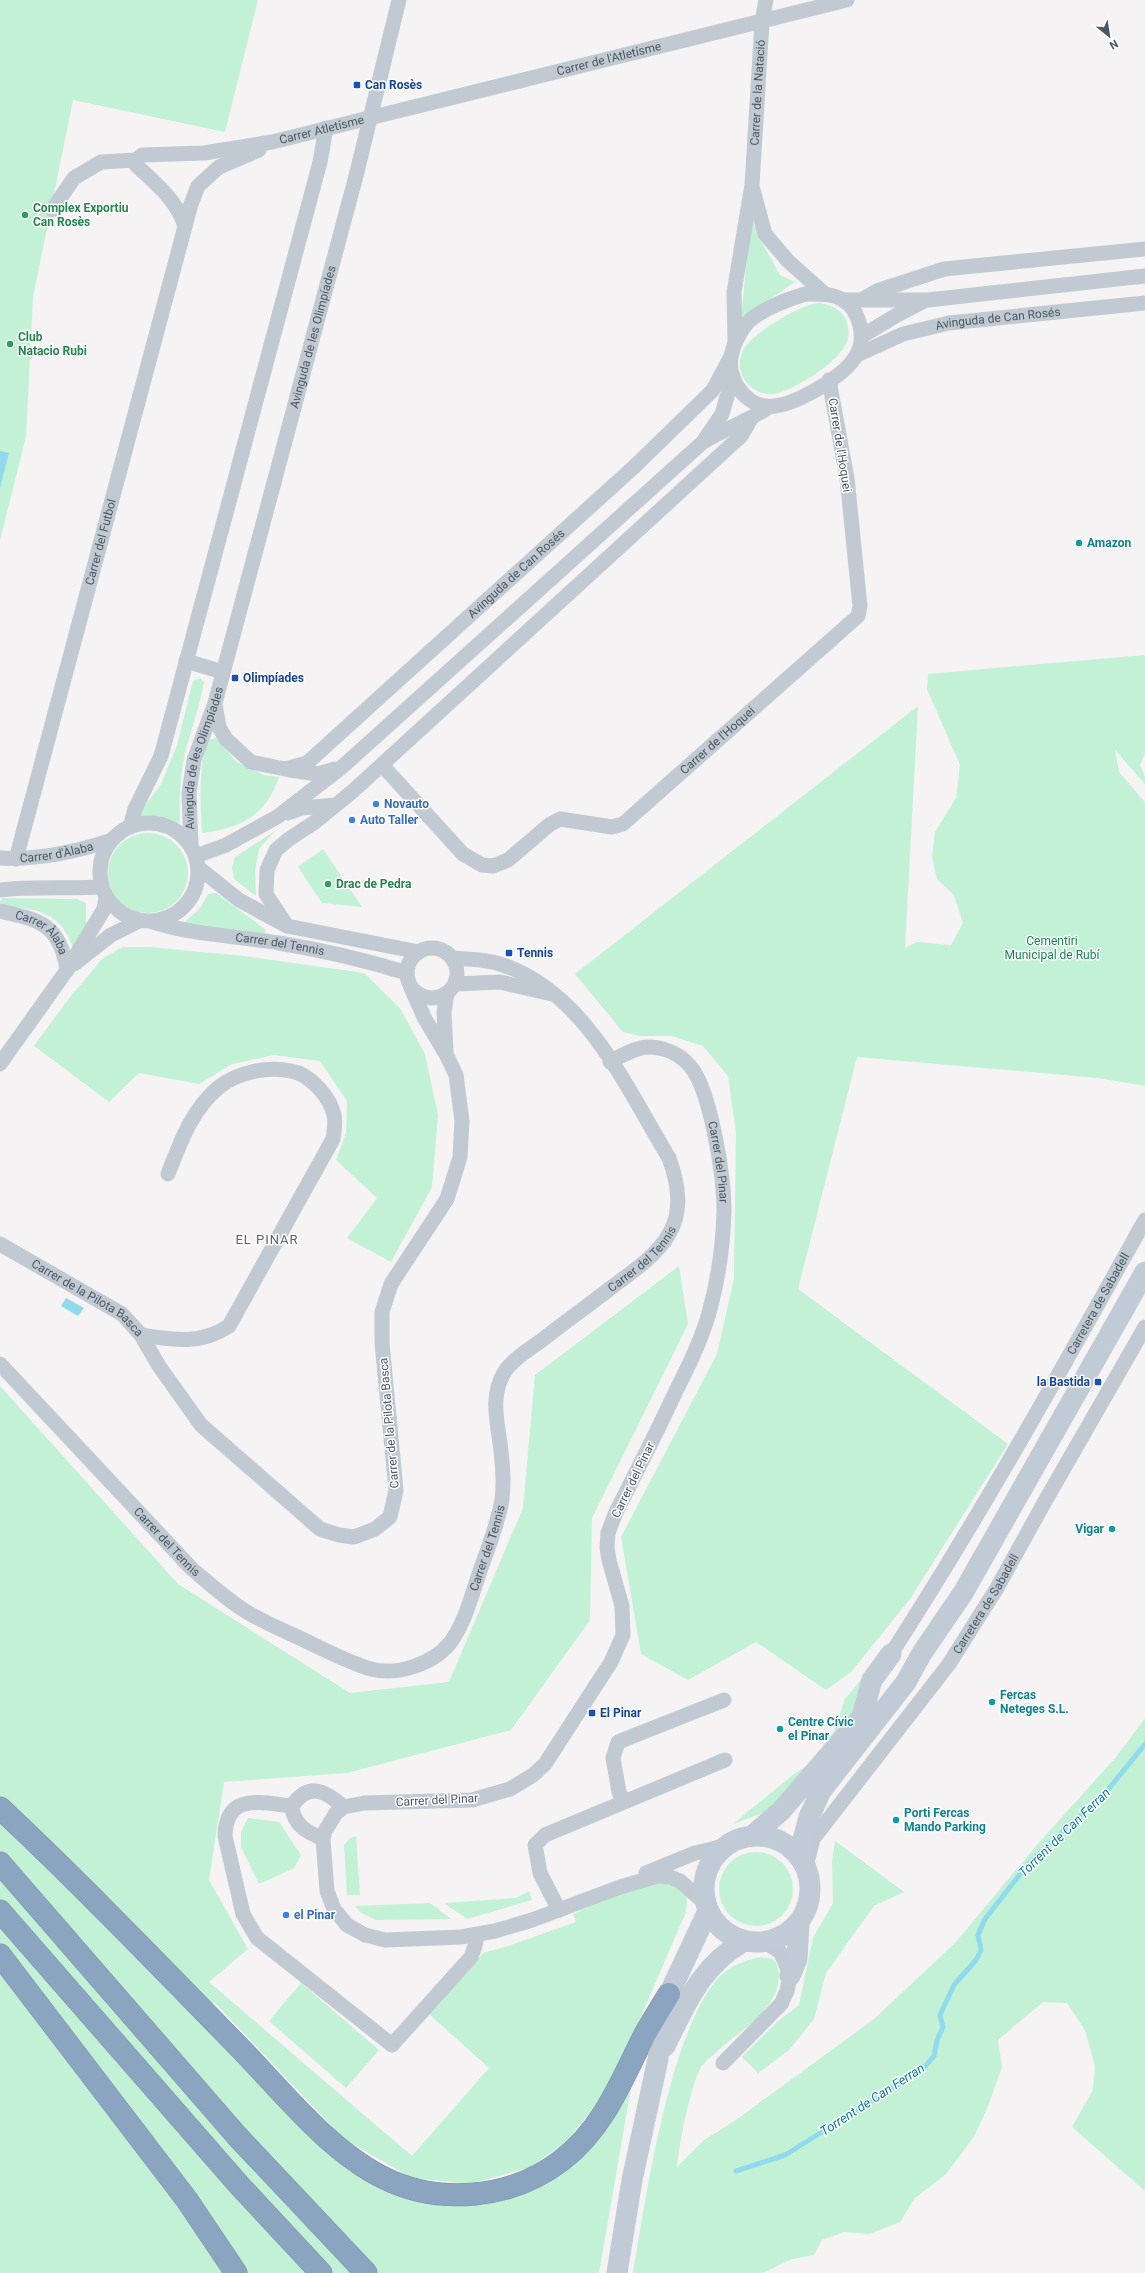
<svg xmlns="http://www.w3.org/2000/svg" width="1145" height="2273" font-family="Roboto,sans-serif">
  <rect width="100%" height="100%" fill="#f5f3f3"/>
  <path fill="#c3f1d5" d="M0,0h258l-33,132 -152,-32 -40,197 -7,140 -26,103z
    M751,217l9,22 20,36 15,7 -54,37z
    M820,303c10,2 19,5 25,15 4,8 5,18 1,26 -9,19 -49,44 -68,49 -9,3 -19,0 -26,-5 -13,-10 -16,-28 -7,-41 12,-16 55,-43 75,-44z
    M1145,655v98l-5,12 5,11v8l-30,-34 4,22 26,30v284l-47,-8 -241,-21 -59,232 210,155 -98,155 -59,73 -25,18 -70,-48 -68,38 -47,-26 -20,-117 96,-183 17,-75 2,-147 -8,-56 -25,-30 -31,-10h-32l-17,-4 -48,-58 343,-268 -13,242 12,-6 34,3 12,-22 -9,-28 -17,-16 -5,-22 3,-25 21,-34 4,-33 -33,-76 1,-15z
    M200,678l4,4c-4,23 -12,45 -18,67 -6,24 -7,49 -6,74l-40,-6 -1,-3 22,-30 16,-39 16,-64z
    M217,737l18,24 29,14 15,2c-13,38 -38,52 -77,56 -2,-32 -3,-61 4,-92z
    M275,831l-16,18 -4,22 1,25 -22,-17 -2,-12 3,-10z
    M108 873a40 40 0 1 1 80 0a40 40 0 1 1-80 0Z
    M323,849l39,58 -40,-4 -24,-36z
    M216,893l50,37 -2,5 -81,-11 18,-17 7,-13z
    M2,898l75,1 9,4v24l-13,21c-13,-37 -37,-40 -72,-42l-1,-4z
    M122,947h27l95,9 120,17 36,35 25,46 13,61 -6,72 -41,75 -44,-24 30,-40 -41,-38 10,-27 1,-32 -27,-40 -46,-6 -42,9 -33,20 -60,-11 -30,29 -75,-56 33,-45 34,-41z
    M679,1266l9,58 -96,194 -2,102 -79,110 -164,43 -123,9 -15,98 39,69 -39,33 203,174 77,-88 -60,-54 54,-61 25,-7 68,-24 -3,-8c16,-7 75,-34 90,-33 10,0 19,9 24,17l-1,14 -75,174 -45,56 -36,25 -59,17 -59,-6 -68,-39 -131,-138 13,44 153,140 35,16 82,-3 45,-16 85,-94h5l-32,185h-599v-887l178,198 172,109 99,-11 74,-174 12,-133z
    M869,1670l-20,51 -23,27 -3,-3 11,-14 11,-32z
    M1145,1718v473l-73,-64 21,-37 2,-24 -10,-36 -18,-27 -24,-1 -45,38 4,27 -14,39 -14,31 -28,37 -31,24 -15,24 -31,12 -25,-2 -22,8 -8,15 -22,4 -30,14h-129c12,-68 39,-267 97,-305 3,-3 9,-4 14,-6 11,-5 20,-6 31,-2 19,43 -38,71 -63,96 -4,3 -8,7 -11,11 -12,24 -21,73 -24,100l27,-27 32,-20 138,-101 81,-76 81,-97 80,-89z
    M815,1761l-35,40 -15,11 -32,12 61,-50z
    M248,1818l31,4 22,33 -7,13 -35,16 -18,-37v-15z
    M356,1836l4,59h-13l-3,-50 6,-7z
    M835,1841l69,51 -30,14 -48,67 -12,46 -25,31 -31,23 -16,-16 35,-35 22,-17 14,-67 20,-35 -1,-43z
    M719 1889a37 37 0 1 1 74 0a37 37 0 1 1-74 0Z
    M529,1891l3,9 -65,19 -23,-16 72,-5z
    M430,1903l21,16 -75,1 -15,-7 -6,-7z
    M301,1983l78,67 -33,38 -77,-67z"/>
  <path fill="#90daee" d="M0,451l9,2 -9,35z
    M66,1298l18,10 -6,8 -17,-10z"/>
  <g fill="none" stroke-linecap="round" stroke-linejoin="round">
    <path stroke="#90daee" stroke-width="5" d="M736,2171l49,-16 138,-86 11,-13 3,-16 6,-13 -3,-12 14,-30 22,-25 5,-10 -3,-15 7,-16 43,-55 79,-73 38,-47"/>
    <defs>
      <path id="highway" d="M0,1808c82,77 160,158 239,239 43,44 88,102 143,130 57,29 130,22 180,-17 42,-32 60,-81 83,-126 8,-14 16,-27 24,-40
        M0,1863l237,273 129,137
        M0,1911l239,274 82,88
        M0,1955l187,245 49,73"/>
    </defs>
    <use href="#highway" stroke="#7690ad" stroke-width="23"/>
    <g stroke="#c1cad2" stroke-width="15">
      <path d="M753,190l12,44 23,27 37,33"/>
      <path d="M52,210l22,-32 27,-16 35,-2"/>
      <path id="s1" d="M185,226c-9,-27 -29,-42 -49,-61v-5l6,-5 62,-2 68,-11 575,-142"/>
      <path d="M805,294c13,0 27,-1 38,6 17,10 23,38 14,54 -11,22 -59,49 -82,52 -26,4 -48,-24 -44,-49 2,-12 9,-26 17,-35 15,-14 38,-22 57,-28z"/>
      <path d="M863,299l14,-8 67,-22 201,-20"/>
      <path d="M843,300h85l217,-24"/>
      <path d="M862,336l35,-21 25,-13"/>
      <path id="s2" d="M735,342l-1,-50 18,-107 10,-163 4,-22"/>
      <path id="s3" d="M857,355l46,-21 46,-11 196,-20"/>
      <path d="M705,439l17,-25 11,-38"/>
      <path d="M186,661l37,11"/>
      <path id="s4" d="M215,704l4,23 7,12 25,23 34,7 22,-6 328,-297 78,-76 17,-32"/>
      <path id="s5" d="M382,765l81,89 19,11 11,1 15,-6 41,-35 11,-6 52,8 11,-3 235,-208 2,-10 -13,-128 -18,-98"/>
      <path d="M290,770l28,4 17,-5"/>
      <path d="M288,813l14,-5 34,-3"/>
      <circle cx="149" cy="872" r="49"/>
      <path d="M130,827l5,-18 26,-53 159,-594 6,-34"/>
      <path id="s6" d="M191,846l-2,-53 5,-33 21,-57 141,-527 43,-176"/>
      <path d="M196,856l30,-11 51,-28 65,-50 361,-325c22,-13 45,-21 66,-35"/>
      <path id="s7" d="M0,858c38,2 76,-6 112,-18"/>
      <path id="s8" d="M16,859l175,-655 7,-18 21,-19 40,-17"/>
      <path d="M199,868l40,32 48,26 132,26"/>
      <path d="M0,890c34,-4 68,-1 102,-3"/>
      <path id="s9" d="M0,911c41,9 60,14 67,59"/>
      <path id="s10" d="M153,922c41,13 84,14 126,21 43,7 86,17 128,30"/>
      <path d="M287,926l-21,-32 1,-24 9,-20 13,-11 26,-17 38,-31 388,-355 10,-17"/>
      <circle cx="432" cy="973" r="25"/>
      <path d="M74,964l37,-29 28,-14"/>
      <path d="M455,984l45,-2 52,12"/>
      <path d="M446,1051l-2,-39 3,-18"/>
      <path id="s11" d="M610,1062c11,-6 24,-14 37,-15 16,0 32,6 43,19 21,24 34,112 34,145 -1,34 -6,70 -15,102 -8,28 -21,54 -34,80 -19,41 -39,80 -59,119l-8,21 -1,15 2,12 13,46 1,29 -12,27 -66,102 -12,11 -23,14 -38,11 -108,3 -20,4 -8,6 -11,18 -2,8 4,52 7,18 13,16 18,10 20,5 76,-3 34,-6 37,-11 88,-33 38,-11 12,1 10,4 25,22"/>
      <path d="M0,1064l67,-94 37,-61 2,-12"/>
      <path id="s12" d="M0,1244l122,70 19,21 18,31 42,59 119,104 19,6 15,2 21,-8 15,-12 6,-27 -14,-147v-31l9,-28 56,-85 13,-42 2,-36 -6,-46 -9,-19 -22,-37 -14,-31"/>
      <path d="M141,1335c32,5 60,10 88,-9l104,-187c1,-8 3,-15 1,-24 -4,-18 -24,-41 -43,-44 -23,-5 -53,1 -72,16 -27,22 -39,56 -51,87"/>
      <path id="s13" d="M0,1364l192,205c18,15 35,31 55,43 20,12 43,21 63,31 19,9 40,20 61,26 26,7 62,-5 79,-26 15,-20 21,-46 29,-69 8,-24 19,-49 23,-75 2,-16 1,-32 -1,-48 -3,-28 -12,-54 4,-80 8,-12 25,-22 37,-31 23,-18 47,-35 70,-53 51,-37 82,-61 57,-129 -43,-71 -84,-167 -169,-194 -15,-5 -32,-5 -48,-6"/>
      <path id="s14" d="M891,1654c91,-141 172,-287 254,-434"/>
      <path d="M624,1801l-5,-9 -6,-34 5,-16 106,-42"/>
      <path d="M292,1806c-31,-3 -66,-14 -67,30l18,78 14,24 135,107 79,-88 4,-11 2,-11"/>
      <path d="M323,1839c-16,-7 -30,-14 -31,-33 17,-25 33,-15 52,1"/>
      <path id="s15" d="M806,1866l7,-27 136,-175 48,-76 47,-85 101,-176"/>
      <path d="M646,1873l49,-20 29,-7"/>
      <path d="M559,1910l-19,-37 -5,-28 10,-10 180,-75"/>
      <path d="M723,2063l58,-59 6,-13 3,-15 -5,-14 -5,-10 -15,-10"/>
    </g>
    <path stroke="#c1cbd6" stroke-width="21" d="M862,1716l10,-36 19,-26
      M753,1835l28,-24 81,-94
      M704 1889a53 53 0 1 1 106 0a53 53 0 1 1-106 0Z
      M799,1855l10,-38 12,-26 85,-109 16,-29 41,-60 182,-321
      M790,1976l7,-17 2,-35
      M665,2046c22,-44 35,-79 79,-105
      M617,2273l15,-93 26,-121 4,-36 7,-29 39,-83"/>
    <use href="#highway" stroke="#8ba5c1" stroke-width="22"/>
  </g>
  <g fill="#1a4fb4" stroke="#fff" stroke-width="1.5">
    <rect x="353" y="81" width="8" height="8" rx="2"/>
    <rect x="231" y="674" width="8" height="8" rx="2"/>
    <rect x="505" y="949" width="8" height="8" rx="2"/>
    <rect x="1094" y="1378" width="8" height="8" rx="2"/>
    <rect x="588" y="1709" width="8" height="8" rx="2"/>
  </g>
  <g fill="#2e9e5b" stroke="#fff" stroke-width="1.5">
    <circle cx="25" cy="215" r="4"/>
    <circle cx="10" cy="344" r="4"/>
    <circle cx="328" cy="884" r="4"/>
  </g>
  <g fill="#0f9aa8" stroke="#fff" stroke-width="1.5">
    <circle cx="1079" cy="543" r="4"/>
    <circle cx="1112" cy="1529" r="4"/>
    <circle cx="992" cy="1702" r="4"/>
    <circle cx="780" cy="1729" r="4"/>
    <circle cx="896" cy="1820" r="4"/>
  </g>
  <g fill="#3f7fe0" stroke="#fff" stroke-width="1.5">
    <circle cx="376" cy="804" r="4"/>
    <circle cx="352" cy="820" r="4"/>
    <circle cx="286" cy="1915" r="4"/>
  </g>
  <g text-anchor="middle" stroke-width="3" stroke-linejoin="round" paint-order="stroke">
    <g font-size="12" fill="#4a5661" stroke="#fff">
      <text dy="4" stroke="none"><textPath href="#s1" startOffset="570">Carrer de l'Atletísme</textPath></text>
      <text dy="4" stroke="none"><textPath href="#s2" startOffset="251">Carrer de la Natació</textPath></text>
      <text dy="4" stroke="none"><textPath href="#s1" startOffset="274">Carrer Atletísme</textPath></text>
      <text dy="4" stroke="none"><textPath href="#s3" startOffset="147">Avinguda de Can Rosés</textPath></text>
      <text dy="4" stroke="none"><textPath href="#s6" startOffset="526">Avinguda de les Olimpíades</textPath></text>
      <text transform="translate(840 445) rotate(81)" y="4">Carrer de l'Hoquei</text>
      <text dy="4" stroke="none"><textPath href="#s8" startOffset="328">Carrer del Futbol</textPath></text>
      <text dy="4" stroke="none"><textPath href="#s4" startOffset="411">Avinguda de Can Rosés</textPath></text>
      <text dy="4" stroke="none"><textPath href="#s5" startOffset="426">Carrer de l'Hoquei</textPath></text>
      <text dy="4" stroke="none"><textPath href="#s6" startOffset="90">Avinguda de les Olimpíades</textPath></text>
      <text dy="4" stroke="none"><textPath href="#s7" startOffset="57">Carrer d'Àlaba</textPath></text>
      <text dy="4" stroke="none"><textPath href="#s9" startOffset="49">Carrer Àlaba</textPath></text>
      <text dy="4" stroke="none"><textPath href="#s10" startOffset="129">Carrer del Tennis</textPath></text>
      <text dy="4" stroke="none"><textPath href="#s11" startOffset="190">Carrer del Pinar</textPath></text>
      <text dy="4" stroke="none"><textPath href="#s13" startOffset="1036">Carrer del Tennis</textPath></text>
      <text dy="4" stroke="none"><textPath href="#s12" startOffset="103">Carrer de la Pilota Basca</textPath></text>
      <text dy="4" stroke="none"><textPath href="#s14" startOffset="407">Carretera de Sabadell</textPath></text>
      <text transform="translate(389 1423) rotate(-95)" y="4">Carrer de la Pilota Basca</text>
      <text transform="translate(633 1480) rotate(-64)" y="4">Carrer del Pinar</text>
      <text dy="4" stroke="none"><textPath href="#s13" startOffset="244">Carrer del Tennis</textPath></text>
      <text dy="4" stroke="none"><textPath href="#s13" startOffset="677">Carrer del Tennis</textPath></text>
      <text dy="4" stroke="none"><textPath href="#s15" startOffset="320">Carretera de Sabadell</textPath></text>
      <text transform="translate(437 1800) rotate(-3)" y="4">Carrer del Pinar</text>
    </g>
    <g font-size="12" font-weight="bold" fill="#164399" stroke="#fff" text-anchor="start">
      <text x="365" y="89">Can Rosès</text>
      <text x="243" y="682">Olimpíades</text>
      <text x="517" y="957">Tennis</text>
      <text x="1090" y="1386" text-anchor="end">la Bastida</text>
      <text x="600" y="1717">El Pinar</text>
    </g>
    <g font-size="12" font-weight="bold" fill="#27864d" stroke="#fff" text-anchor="start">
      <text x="33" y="212">Complex Exportiu<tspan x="33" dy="14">Can Rosès</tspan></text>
      <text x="18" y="341">Club<tspan x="18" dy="14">Natacio Rubi</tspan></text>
      <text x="336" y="888">Drac de Pedra</text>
    </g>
    <g font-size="12" font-weight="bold" fill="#0d838f" stroke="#fff" text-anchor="start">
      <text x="1087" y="547">Amazon</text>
      <text x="1104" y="1533" text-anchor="end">Vigar</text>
      <text x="1000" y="1699">Fercas<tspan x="1000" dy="14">Neteges S.L.</tspan></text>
      <text x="788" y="1726">Centre Cívic<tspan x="788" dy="14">el Pinar</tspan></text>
      <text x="904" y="1817">Porti Fercas<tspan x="904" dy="14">Mando Parking</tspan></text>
    </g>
    <g font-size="12" font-weight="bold" fill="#366cbe" stroke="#fff" text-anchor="start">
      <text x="384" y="808">Novauto</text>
      <text x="360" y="824">Auto Taller</text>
      <text x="294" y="1919">el Pinar</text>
    </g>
    <g font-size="12" fill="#17864f" stroke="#fff">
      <text x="1052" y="945">Cementiri<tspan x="1052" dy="14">Municipal de Rubí</tspan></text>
    </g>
    <g font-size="13" letter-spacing="1" fill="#5f6368" stroke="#fff">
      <text x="267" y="1244">EL PINAR</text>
    </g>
    <g font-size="13" font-style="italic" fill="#0c7c9b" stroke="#fff">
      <text transform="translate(1064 1832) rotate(-44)" y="5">Torrent de Can Ferran</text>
      <text transform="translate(872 2099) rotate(-33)" y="5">Torrent de Can Ferran</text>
    </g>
  </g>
  <g transform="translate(1109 36) rotate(150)" stroke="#ffffff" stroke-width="3" paint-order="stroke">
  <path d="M0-3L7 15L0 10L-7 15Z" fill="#4a5661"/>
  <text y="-6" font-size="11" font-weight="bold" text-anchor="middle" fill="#4a5661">N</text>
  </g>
</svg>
